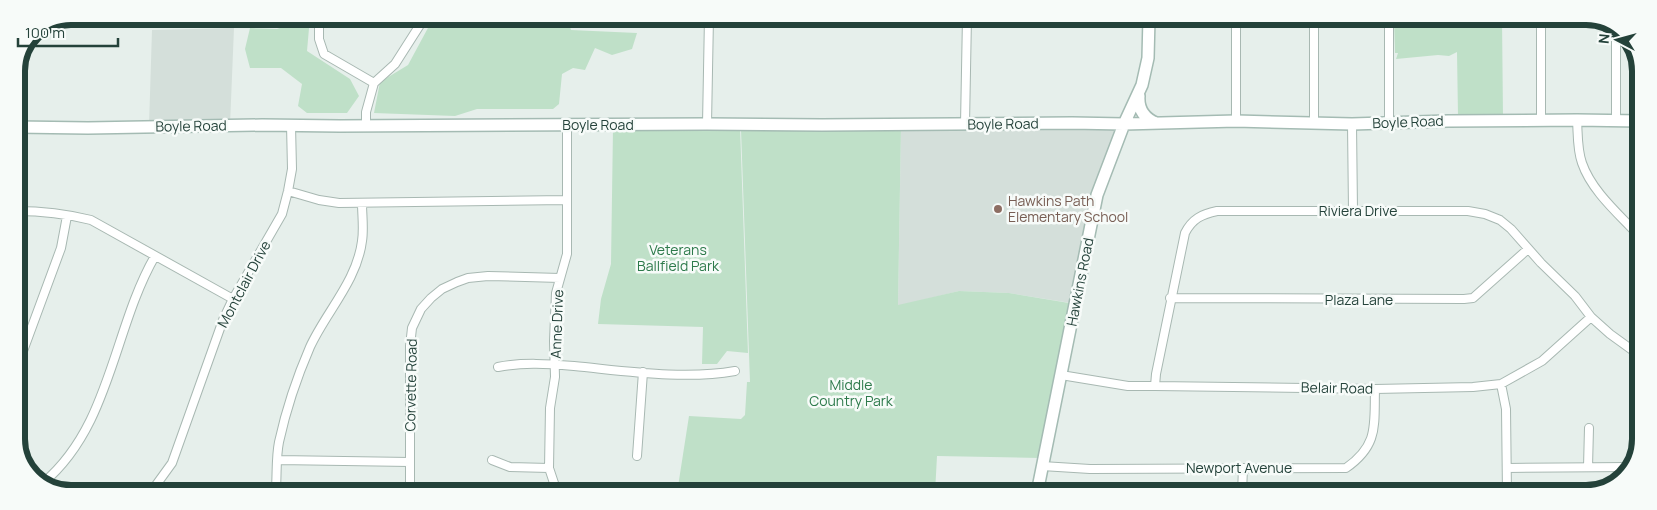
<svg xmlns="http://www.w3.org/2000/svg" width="1657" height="510" font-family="Manrope,sans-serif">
  <rect width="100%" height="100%" fill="#e6efeb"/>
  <path fill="#d4dfda" d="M234,28l-4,97 -81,1 3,-96z
    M1119,126l-48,177 -62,-10 -50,-2 -61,15 3,-179z"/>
  <path fill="#bfe0c8" d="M297,17h13l-3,34 43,28 9,17 -12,17h-40l-9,-7 4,-22 -21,-16h-31l-5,-19 5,-21 27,1 20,-7z
    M439,17h128l4,13 66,3 -5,16 -20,6 -17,-7 -10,22 -12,-2 -11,6 -3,30 -6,5h-76l-22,7 -81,-3 6,-31 28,-17 21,-39z
    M1394,18h108l1,100 -45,-2 -1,-64 -8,4 -11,-1 -42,4 2,-6h-3z
    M740,127l8,226 -21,-2 -10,13h-15l1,-37 -105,-3 3,-25 10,-35 2,-136z
    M901,127l-3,178 61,-14 50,2 60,10 -29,155 -103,-2 -2,37h-258l12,-77 52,3 4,-4 2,-33h3l-9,-252z"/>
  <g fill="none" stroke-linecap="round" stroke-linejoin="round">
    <defs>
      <path id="street" d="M319,17v22l5,15 50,29
        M1236,18v103
        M1314,18v105
        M1389,18v105
        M1541,18v102
        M1616,28v93
        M1577,120c1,14 0,29 5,43 10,29 38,52 58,74
        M707,124l2,-107
        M965,124l2,-107
        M1352,124l1,87
        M366,125v-13l8,-29 21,-19 30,-47
        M288,191l31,9 20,3 227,-3
        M16,211c25,0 51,3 75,9l142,79
        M1170,298l294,1 9,-1 55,-49
        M498,367c25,-5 51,-3 76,-1 52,5 110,14 161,5
        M16,370l45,-122 6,-32
        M1061,375l67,11h27l220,3 98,-2 28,-3 41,-23 49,-44
        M1501,384l5,25 1,85
        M1155,386l1,-12 29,-141c7,-14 17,-19 32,-22h251l17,3 15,6 11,9 30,34 34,33 16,21 19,17 29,21
        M637,456l6,-84
        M278,460l132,2
        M492,460l18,7 39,1
        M1042,466l48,3 256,-1c33,-23 28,-43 29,-79
        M1588,467l1,-39
        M1507,468l123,-1
        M43,483c68,-57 70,-154 112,-227
        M151,492l21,-29 51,-143 10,-21 49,-85 6,-23 4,-22 -1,-44
        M275,492l1,-4c1,-15 0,-31 3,-46 7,-32 18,-65 31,-95 16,-35 47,-66 52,-106 2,-12 0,-26 0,-38
        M410,492v-146l2,-18 9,-19 10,-11 11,-9 15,-7 11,-4 20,-2 72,2
        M557,492l-8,-24 1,-60 5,-31 -1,-36 2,-48 11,-39v-129
        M1242,493l1,-25"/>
      <path id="secondary" d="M1139,96c-1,13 5,22 17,27
        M16,127l72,1 174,-3 78,1 367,-2 115,1 250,-2 52,1 112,-3 116,3 96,-3 129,-1 63,1
        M1037,493l60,-298 27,-71 18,-39 6,-27 1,-40"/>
    </defs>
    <use href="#street" stroke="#a8b8b2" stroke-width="10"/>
    <use href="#secondary" stroke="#a4bbb3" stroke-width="14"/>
    <use href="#street" stroke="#fff" stroke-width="8"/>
    <use href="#secondary" stroke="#fff" stroke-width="11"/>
  </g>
  <circle fill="#8d6e63" stroke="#f7fbf9" stroke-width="2" cx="998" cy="209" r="5"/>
  <g text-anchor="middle" stroke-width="5" stroke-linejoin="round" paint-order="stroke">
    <g font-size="14" fill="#24423a" stroke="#f7fbf9">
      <text transform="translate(1408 122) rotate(-2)" y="5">Boyle Road</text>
      <text transform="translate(1003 124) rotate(-1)" y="5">Boyle Road</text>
      <text x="598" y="130">Boyle Road</text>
      <text transform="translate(191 126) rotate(-1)" y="5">Boyle Road</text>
      <text x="1358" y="216">Riviera Drive</text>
      <text transform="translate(1080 282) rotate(-79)" y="5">Hawkins Road</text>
      <text transform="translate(244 284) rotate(-62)" y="5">Montclair Drive</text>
      <text x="1359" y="305">Plaza Lane</text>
      <text transform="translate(557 324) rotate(-88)" y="5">Anne Drive</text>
      <text transform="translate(411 385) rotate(-89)" y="5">Corvette Road</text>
      <text transform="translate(1337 388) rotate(1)" y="5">Belair Road</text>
      <text x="1239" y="473">Newport Avenue</text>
    </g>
    <g font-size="14" fill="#785e54" stroke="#f7fbf9" text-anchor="start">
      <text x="1008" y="206">Hawkins Path<tspan x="1008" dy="16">Elementary School</tspan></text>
    </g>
    <g font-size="14" fill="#2d7a4b" stroke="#f7fbf9">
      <text x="678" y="255">Veterans<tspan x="678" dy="16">Ballfield Park</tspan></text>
      <text x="851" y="390">Middle<tspan x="851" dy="16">Country Park</tspan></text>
    </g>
  </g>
  <path d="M0 0H1657V510H0ZM71 25H1586A46 46 0 0 1 1632 71V439A46 46 0 0 1 1586 485H71A46 46 0 0 1 25 439V71A46 46 0 0 1 71 25Z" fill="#f7fbf9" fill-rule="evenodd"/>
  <path fill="none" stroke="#24423a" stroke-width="6" d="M71 25H1586A46 46 0 0 1 1632 71V439A46 46 0 0 1 1586 485H71A46 46 0 0 1 25 439V71A46 46 0 0 1 71 25Z"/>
  <g transform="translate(1617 40) rotate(276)" stroke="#f7fbf9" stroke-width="4" paint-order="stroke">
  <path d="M0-4L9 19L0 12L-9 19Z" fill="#24423a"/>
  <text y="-8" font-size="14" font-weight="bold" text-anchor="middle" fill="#24423a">N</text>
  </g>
  <path d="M18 38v8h100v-8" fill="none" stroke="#24423a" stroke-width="2.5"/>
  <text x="25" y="38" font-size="15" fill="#24423a" stroke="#f7fbf9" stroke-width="4" paint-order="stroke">100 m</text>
</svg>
